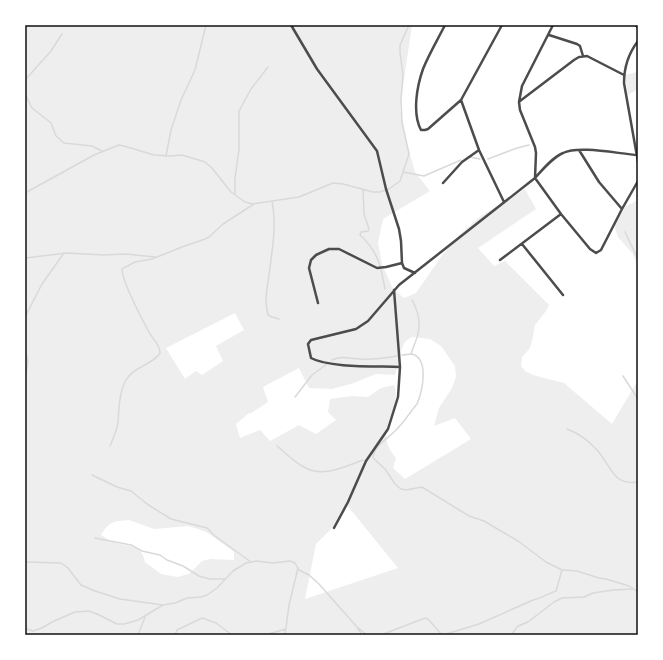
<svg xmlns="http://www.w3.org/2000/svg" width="663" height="660" font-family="Overpass,sans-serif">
  <rect width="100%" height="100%" fill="#fff"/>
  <path fill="#eee" fill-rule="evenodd" d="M25,25h387l-12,82 4,26 11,39 15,19 -47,28 -5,24 4,21 11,25 11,9 12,-5 27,-39 16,-19 22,-19 44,-27 11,20 -58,39 16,18 11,-5 44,44 -3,6 -11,14 -3,16 -2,7 -8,9 -1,9 4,5 8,4 31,8 48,41 26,-44v255h-613zM235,313l9,17 -28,16 7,15 -21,14 -6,-4 -11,8 -19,-31zM412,337l18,2 11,7 14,20 1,11 -4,11 -13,20 -5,18 21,-8 16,21 -66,40 -12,-11 3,-10c-7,-8 -10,-15 -10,-26 3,-14 14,-33 8,-47l-13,3 -13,9 -16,-1 -22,3 -2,13 8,8 -20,14 -17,-9 -29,16 -10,-11 -20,8 -4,-14 13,-11 1,1 18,-12 -5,-15 36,-19 10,20 23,1 22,-6 22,-9 19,1c1,-5 4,-11 5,-16 2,-11 2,-17 12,-22zM346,504l52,64 -93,31 11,-55 19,-19zM129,520l25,9 34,-3 10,3 10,4 26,19v8l-23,-1 -9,2 -13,13 -12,3 -16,-3 -16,-12c-3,-17 -15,-15 -29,-19 -6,-2 -10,-5 -15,-8 8,-13 12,-14 28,-15z
    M637,72l1,3v14l-10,6 -3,-20z
    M638,200v65l-6,-12 -14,-16 -3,-9v-4l11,-18z"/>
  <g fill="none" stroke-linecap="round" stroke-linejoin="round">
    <path stroke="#d9d9d9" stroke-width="1.5" d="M25,80l26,-29 11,-17
      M25,94l7,14 19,15 5,13 8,7 28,3 10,5
      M166,156l5,-26 10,-30 14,-30 11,-45
      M470,157l10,2
      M488,159l29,-11 12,-3
      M403,172l21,4 37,-16
      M363,189l1,25 5,15 -1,2 -7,1 -1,3c18,16 21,32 25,54
      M25,193l69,-38 25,-10 5,1 30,9 17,1 11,-1 23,7 7,6 19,24 14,10 8,2 46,-7 34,-14 10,1 30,8h7l9,-3 11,-8 9,-27 -7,-32 -1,-22 2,-25 -3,-22v-8l9,-20
      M235,195v-17l4,-29v-38l12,-22 17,-22
      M272,201c5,24 0,50 -3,74 -2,16 -5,24 -1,40l4,2 7,2
      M625,232l13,27
      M25,258l42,-5 37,2 22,-1 29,3
      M25,317l17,-33 22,-31
      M25,350l3,12 -3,18
      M411,354c2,-7 6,-14 7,-21 3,-11 -1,-24 -6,-33
      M402,355c3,0 7,-1 10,-1 18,5 10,38 5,50 -7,8 -14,20 -22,27 -8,8 -21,15 -22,27l12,11 10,15 6,5 5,1 16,-3 47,29 15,5 34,20 28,21 16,8
      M332,360c10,-5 18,-1 29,-1 12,1 24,-1 36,-3
      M623,376l15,23
      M295,397l17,-22 15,-11
      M567,429c11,4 22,12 30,21 14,15 15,36 41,32
      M110,446c3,-8 7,-15 8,-24 1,-14 1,-29 8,-42 8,-14 27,-15 34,-27 0,-8 -6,-13 -10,-19 -7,-13 -28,-53 -28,-65l13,-7 17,-3 30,-12 23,-8 4,-2 14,-13 31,-20
      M277,446c9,7 17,16 27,21 18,11 40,0 59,-7
      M92,475l25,12 14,4 16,13 24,15 36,9 8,8 36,26
      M95,538l36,7 11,6 18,4 7,5 16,6 16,10 11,3h15
      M25,562l36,1 7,5 13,17 14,6 25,8 43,6
      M563,570l14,1 22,7 7,1 23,7 9,6
      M25,624l2,5
      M357,627l5,8
      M27,629l6,2 9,-3 10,-6 23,-10 14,-1 8,3 20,10h7l14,-4 25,-15 12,-2 12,-5 14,-1 6,-2 10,-7 16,-17 13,-8 10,-2 17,2 17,-2 5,2 4,7 10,5 10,9 38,43 10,8
      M138,635l7,-18
      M175,635l2,-5 25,-12 14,5 16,12
      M260,635h5l21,-6
      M285,635l4,-30 9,-37
      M381,635l44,-17 3,1 14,16
      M443,635l36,-11 54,-24c9,-2 14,-6 23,-9l6,-21
      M511,635l7,-9 10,-4 26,-20 8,-4 22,-1 9,-4 20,-3 20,-1"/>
    <path stroke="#4c4c4c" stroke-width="1" d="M634,25l4,4"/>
    <path stroke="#4c4c4c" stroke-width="2.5" d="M291,25l26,44 60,82 9,38 13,40 2,12 1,22 2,5 11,5
      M445,25c-7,14 -16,29 -22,44 -6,17 -11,44 -2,61h4l3,-1 33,-29
      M502,25l-41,75 18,50 25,52
      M553,25l-31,61 -3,16 1,8 15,37 1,6 -1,25 26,36 29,35 6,4 5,-3 21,-41 16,-28
      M549,35l28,9 3,2 3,10
      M638,41c-10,13 -14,26 -14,42l14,79
      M520,101l54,-41 5,-3 8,-1 37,19
      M579,150l20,32 23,27
      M443,183l19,-21 17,-12
      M522,244l41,51
      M500,260l61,-46
      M318,303l-9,-35 2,-8 5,-5 13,-6h10l38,19 9,-1 16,-4
      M400,367c-22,-1 -71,1 -89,-9l-3,-14 3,-4 45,-11 12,-8 31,-36 136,-107c8,-9 17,-20 28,-25 16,-8 56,1 75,2
      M334,528l14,-26 18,-41 22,-32 10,-32 2,-30 -6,-77"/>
  </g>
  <rect width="663" height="660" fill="none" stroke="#ffffff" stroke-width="52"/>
  <rect x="26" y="26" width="611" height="608" fill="none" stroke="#111" stroke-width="1.5"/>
</svg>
